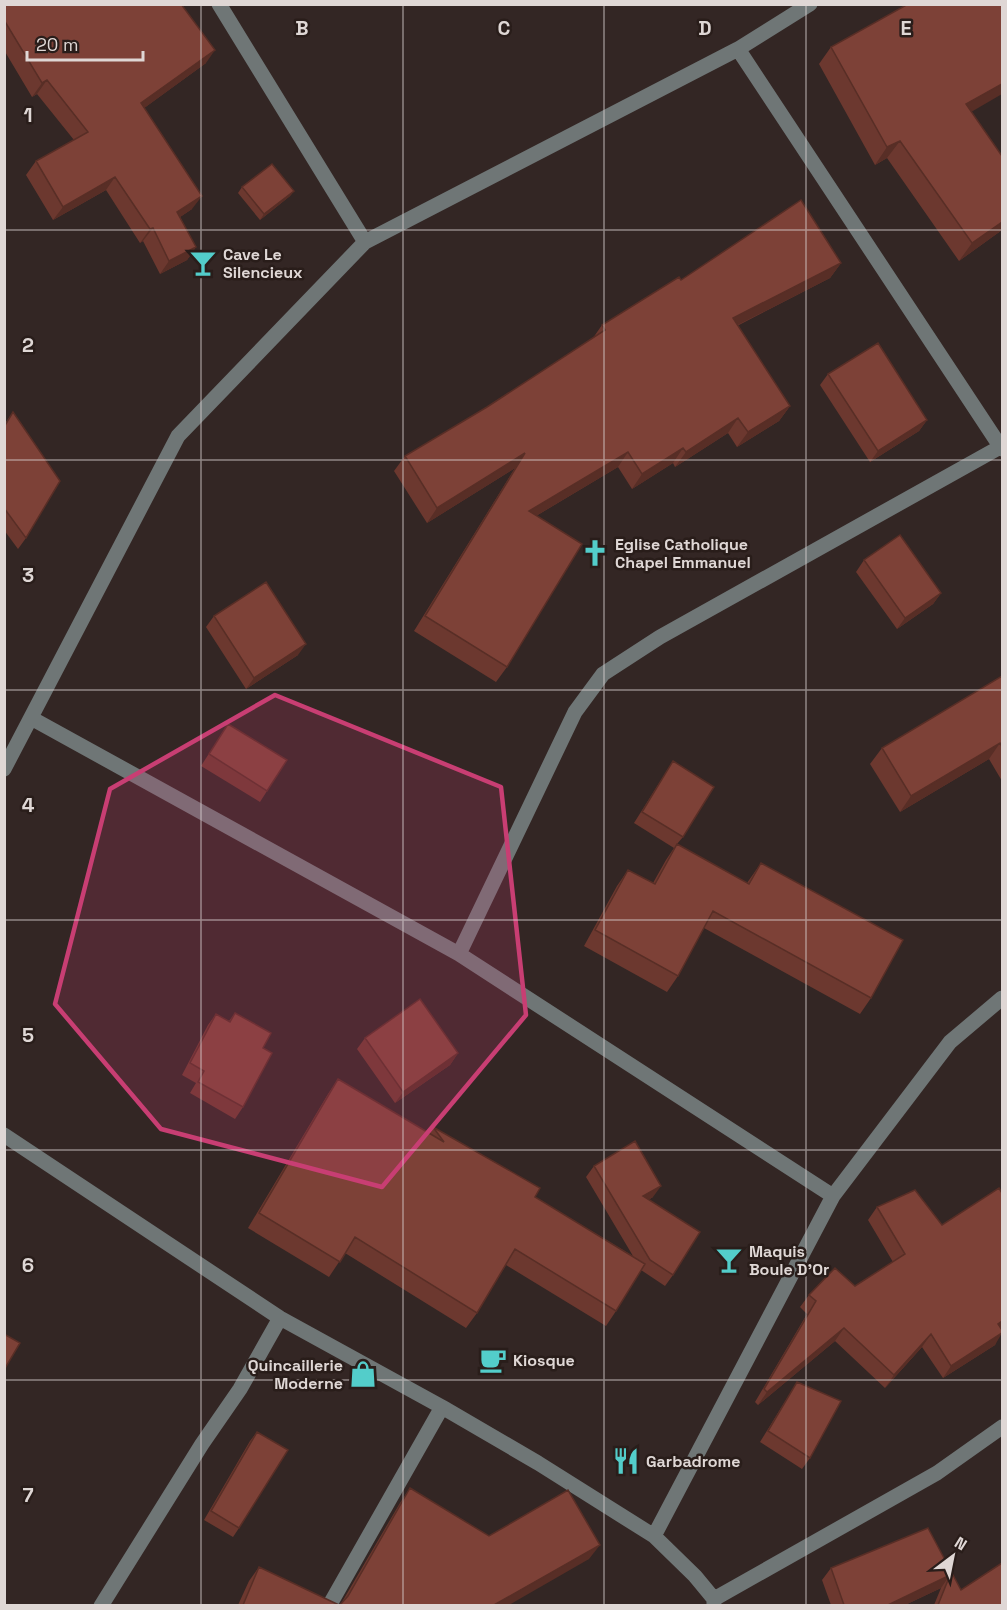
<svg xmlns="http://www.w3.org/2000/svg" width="1007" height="1610" font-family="'Space Grotesk',sans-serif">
  <rect width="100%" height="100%" fill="#332624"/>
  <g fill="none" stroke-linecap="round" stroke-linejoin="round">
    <path stroke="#6f7676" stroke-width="15" d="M219,4l146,238
      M738,49l264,400
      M31,718l428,236 374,242
      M4,769l174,-333 187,-194 373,-193 72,-45
      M459,954l116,-242 28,-38 57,-37 342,-191
      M4,1135l276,183 162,89 96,56 116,73 41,40 19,23v7
      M654,1536l179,-340 117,-154 52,-44
      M714,1599l223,-126 65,-46
      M101,1606l101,-162 38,-55 40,-71
      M329,1606l113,-199"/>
  </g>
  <path fill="#6c382f" d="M4,4l202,59 -62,45 48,101 -12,8 16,30 -9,13 -27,14 -17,-33 -3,2 -34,-53 -53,30 -27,-45 10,-14 38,-21 -37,-46 -5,3 -28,-47z
    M831,47l140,65 31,118 -43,31 -72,-103 -12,7 -56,-101z
    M242,187l52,4 -4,5 -30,24 -22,-27z
    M841,263l-11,15 -93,48 53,80 -11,15 -42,26 -9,-14 -53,34 -2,-4 -41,26 -14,-22 -82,49 -29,151 -11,15 -82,-51 101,-163 -88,55 -33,-52 11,-15 82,-49 106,-69 9,-13 79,-45z
    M828,374l99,46 -8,11 -49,31 -50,-77z
    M13,412l13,126 -8,11 -14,-19v-105z
    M864,560l77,33 -8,11 -36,25 -41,-57z
    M214,616l84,39 -52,34 -40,-62z
    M1002,676v105l-13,-22 -89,53 -30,-48 12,-16z
    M228,724l39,67 -7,11 -59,-36z
    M673,761l10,76 -6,7 70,39 14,-20 110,135 -11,16 -156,-86 -26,48 -11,16 -83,-46 33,-60 11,-16 25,13 13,-23 8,-12 -40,-25z
    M235,1013l28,35 -20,59 -8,12 -45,-26 6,-10 -14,-8 26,-50 8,-11 13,7z
    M365,1038l93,15 -8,12 -55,38 -38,-54z
    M338,1079l91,54 4,-6 102,70 98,59 -47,-79 8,-11 59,31 -5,3 25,75 -8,11 -24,-16 -25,41 -10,15 -100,-61 -29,48 -11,15 -121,-75 -16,24 -81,-49 80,-134z
    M877,1207l125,121 -7,17 -52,33 -21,-31 -37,41 -50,-47 -77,64 -3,-3 52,-88 -7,-7 9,-12 46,-9 38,-24 -25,-42z
    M797,1382l13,76 -8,11 -42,-27z
    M257,1432l-18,96 -6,9 -29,-17 46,-79z
    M410,1488l79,48 100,23 -247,43 58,-99z
    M928,1528l33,62 41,15h-68l7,-17 -36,17h-74l-9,-25 9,-12z
    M259,1567l80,38h-101l11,-24z"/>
  <path fill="#582e26" d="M215,50l-9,13 -74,54 9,-14z
    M47,80l-10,14 -5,3 10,-14z
    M1002,84v10l-48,28 12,-18z
    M900,141l-13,17 -12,7 12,-18z
    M115,177l-9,13 -53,30 10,-13z
    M294,191l-4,5 -30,24 4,-6z
    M202,196l-10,13 -24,16 9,-13z
    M1002,222v8l-43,31 13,-18z
    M153,228l-10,13 -3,2 10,-14z
    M196,247l-9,13 -27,14 9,-13z
    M841,263l-11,15 -108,55 11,-15z
    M790,406l-11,15 -42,26 11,-15z
    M738,418l-10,15 -53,34 11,-15z
    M927,420l-8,11 -49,31 8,-11z
    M683,448l-10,15 -41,26 10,-15z
    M628,452l-10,15 -99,59 10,-15z
    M525,453l-10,15 -88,55 10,-15z
    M941,593l-8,11 -36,25 8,-11z
    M306,644l-8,11 -52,34 8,-11z
    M1000,743l-11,16 -89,53 11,-16z
    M458,1053l-8,12 -55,38 8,-11z
    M661,1186l-8,11 -18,11 8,-12z
    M1002,1321v7l-13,8 9,-12z
    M844,1328l-9,13 -77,64 9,-13z
    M1002,1333l-7,12 -52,33 8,-12z
    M931,1334l-9,13 -37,41 9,-13z
    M600,1545l-11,14 -80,46h-15z
    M950,1575l-9,13 -36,17h-17z"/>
  <path fill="#7d4137" stroke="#582e26" stroke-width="1.5" d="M4,4h177l34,46 -74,53 61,93 -25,16 19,35 -27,14 -16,-33 -3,1 -35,-52 -52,30 -27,-46 52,-29 -41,-52 -5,3 -38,-63z
    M908,4h94v80l-36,20 36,52v66l-30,21 -72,-102 -13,6 -56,-100z
    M272,164l22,27 -30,23 -22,-27z
    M801,200l40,63 -108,55 57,88 -42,26 -10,-14 -52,34 -3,-4 -41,26 -14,-22 -99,59 53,33 -75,123 -82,-51 100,-163 -88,55 -32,-52 82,-49 118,-77 -3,-5 77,-48 2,3z
    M878,343l49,77 -49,31 -50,-77z
    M13,412l47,69 -34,57 -22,-30v-81z
    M900,535l41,58 -36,25 -41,-58z
    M266,582l40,62 -52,34 -40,-62z
    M1002,676v71l-2,-4 -89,53 -29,-48z
    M228,724l59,36 -20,31 -58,-37z
    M673,761l41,26 -31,50 -41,-25z
    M677,844l72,40 12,-21 142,77 -32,58 -158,-87 -35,65 -83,-46 33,-60 27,14z
    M420,999l38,54 -55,39 -38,-54z
    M235,1013l36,20 -8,15 9,5 -29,54 -45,-25 6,-11 -14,-8 26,-49 14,8z
    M338,1079l106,63 -11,-15 107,61 -5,9 110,67 -29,47 -101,-62 -38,64 -122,-76 -15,25 -81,-49z
    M635,1141l26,45 -18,10 57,36 -27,43 -23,-15 -56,-94z
    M999,1188l3,5v128l-4,3 4,6v3l-51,33 -20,-32 -37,41 -50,-47 -77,64 -3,-3 52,-88 -7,-6 26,-27 20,18 50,-32 -28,-47 38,-17 27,35z
    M4,1334l16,9 -16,27z
    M797,1382l44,19 -31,57 -42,-27z
    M257,1432l31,18 -49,78 -28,-17z
    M410,1488l79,48 79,-46 32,55 -106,60h-154l8,-9z
    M928,1528l33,62 41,-27v42h-64l12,-30 -62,30h-44l-13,-37z
    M259,1567l80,38h-96z"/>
  <path fill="#c83e73" fill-opacity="0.2" stroke="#c83e73" stroke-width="4.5" stroke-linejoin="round" d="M275,695l226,92 25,228 -144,172 -221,-58 -106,-125 55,-215z"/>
  <path fill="none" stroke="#dfd7d5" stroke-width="1.5" stroke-opacity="0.55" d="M201,4v1602M403,4v1602M604,4v1602M806,4v1602M4,230h998M4,460h998M4,690h998M4,920h998M4,1150h998M4,1380h998"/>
  <defs>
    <symbol id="bar-bare" viewBox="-9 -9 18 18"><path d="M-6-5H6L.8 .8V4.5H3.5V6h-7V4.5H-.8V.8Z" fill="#53cdca" stroke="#291d1a" stroke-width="2.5" paint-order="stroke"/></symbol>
    <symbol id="church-bare" viewBox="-9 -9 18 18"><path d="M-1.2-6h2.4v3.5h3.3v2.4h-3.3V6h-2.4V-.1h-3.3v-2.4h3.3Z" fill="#53cdca" stroke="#291d1a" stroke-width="2.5" paint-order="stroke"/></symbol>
    <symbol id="cafe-bare" viewBox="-9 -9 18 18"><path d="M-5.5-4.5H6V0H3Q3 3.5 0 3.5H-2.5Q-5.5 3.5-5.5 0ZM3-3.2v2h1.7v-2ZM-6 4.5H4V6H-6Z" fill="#53cdca" stroke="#291d1a" stroke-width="2.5" paint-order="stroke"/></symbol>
    <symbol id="shop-bare" viewBox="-9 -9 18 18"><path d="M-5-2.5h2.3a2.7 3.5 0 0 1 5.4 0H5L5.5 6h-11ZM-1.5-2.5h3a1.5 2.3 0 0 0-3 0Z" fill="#53cdca" stroke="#291d1a" stroke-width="2.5" paint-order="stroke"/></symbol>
    <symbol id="restaurant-bare" viewBox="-9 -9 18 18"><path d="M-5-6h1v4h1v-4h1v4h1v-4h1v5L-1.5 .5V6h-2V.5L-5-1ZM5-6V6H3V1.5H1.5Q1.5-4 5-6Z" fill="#53cdca" stroke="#291d1a" stroke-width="2.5" paint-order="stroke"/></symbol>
  </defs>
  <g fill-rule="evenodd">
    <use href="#bar-bare" x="184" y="244" width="38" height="38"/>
    <use href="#church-bare" x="576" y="534" width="38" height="38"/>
    <use href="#bar-bare" x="710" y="1241" width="38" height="38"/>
    <use href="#cafe-bare" x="474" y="1341" width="38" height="38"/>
    <use href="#shop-bare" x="344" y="1355" width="38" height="38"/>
    <use href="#restaurant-bare" x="607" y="1442" width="38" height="38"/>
  </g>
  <g text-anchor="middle" stroke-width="5" stroke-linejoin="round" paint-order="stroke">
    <g font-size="16" font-weight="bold" fill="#dfd7d5" stroke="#291d1a" text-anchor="start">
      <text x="223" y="260">Cave Le<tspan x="223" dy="18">Silencieux</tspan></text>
      <text x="615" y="550">Eglise Catholique<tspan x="615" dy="18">Chapel Emmanuel</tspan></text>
      <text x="749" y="1257">Maquis<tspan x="749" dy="18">Boule D'Or</tspan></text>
      <text x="513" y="1366">Kiosque</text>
      <text x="343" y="1371" text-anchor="end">Quincaillerie<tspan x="343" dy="18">Moderne</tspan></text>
      <text x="646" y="1467">Garbadrome</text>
    </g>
  </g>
  <g font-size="20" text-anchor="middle" font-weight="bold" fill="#dfd7d5" stroke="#291d1a" stroke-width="5" stroke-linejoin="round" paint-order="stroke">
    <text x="302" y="35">B</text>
    <text x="504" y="35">C</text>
    <text x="705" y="35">D</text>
    <text x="906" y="35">E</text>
    <text x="28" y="122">1</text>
    <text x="28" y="352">2</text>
    <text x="28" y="582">3</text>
    <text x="28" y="812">4</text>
    <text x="28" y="1042">5</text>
    <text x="28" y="1272">6</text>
    <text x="28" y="1502">7</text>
  </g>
  <rect width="1007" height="1610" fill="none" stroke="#dfd7d5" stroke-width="12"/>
  <g transform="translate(953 1556) rotate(32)" stroke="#291d1a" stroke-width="4.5" paint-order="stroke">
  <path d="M0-4.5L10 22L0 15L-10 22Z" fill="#dfd7d5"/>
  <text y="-9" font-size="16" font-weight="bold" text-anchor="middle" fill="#dfd7d5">N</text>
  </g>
  <path d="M27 51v9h116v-9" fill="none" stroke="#dfd7d5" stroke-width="3"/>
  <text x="36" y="51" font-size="18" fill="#dfd7d5" stroke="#291d1a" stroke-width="4.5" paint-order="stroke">20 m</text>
</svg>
